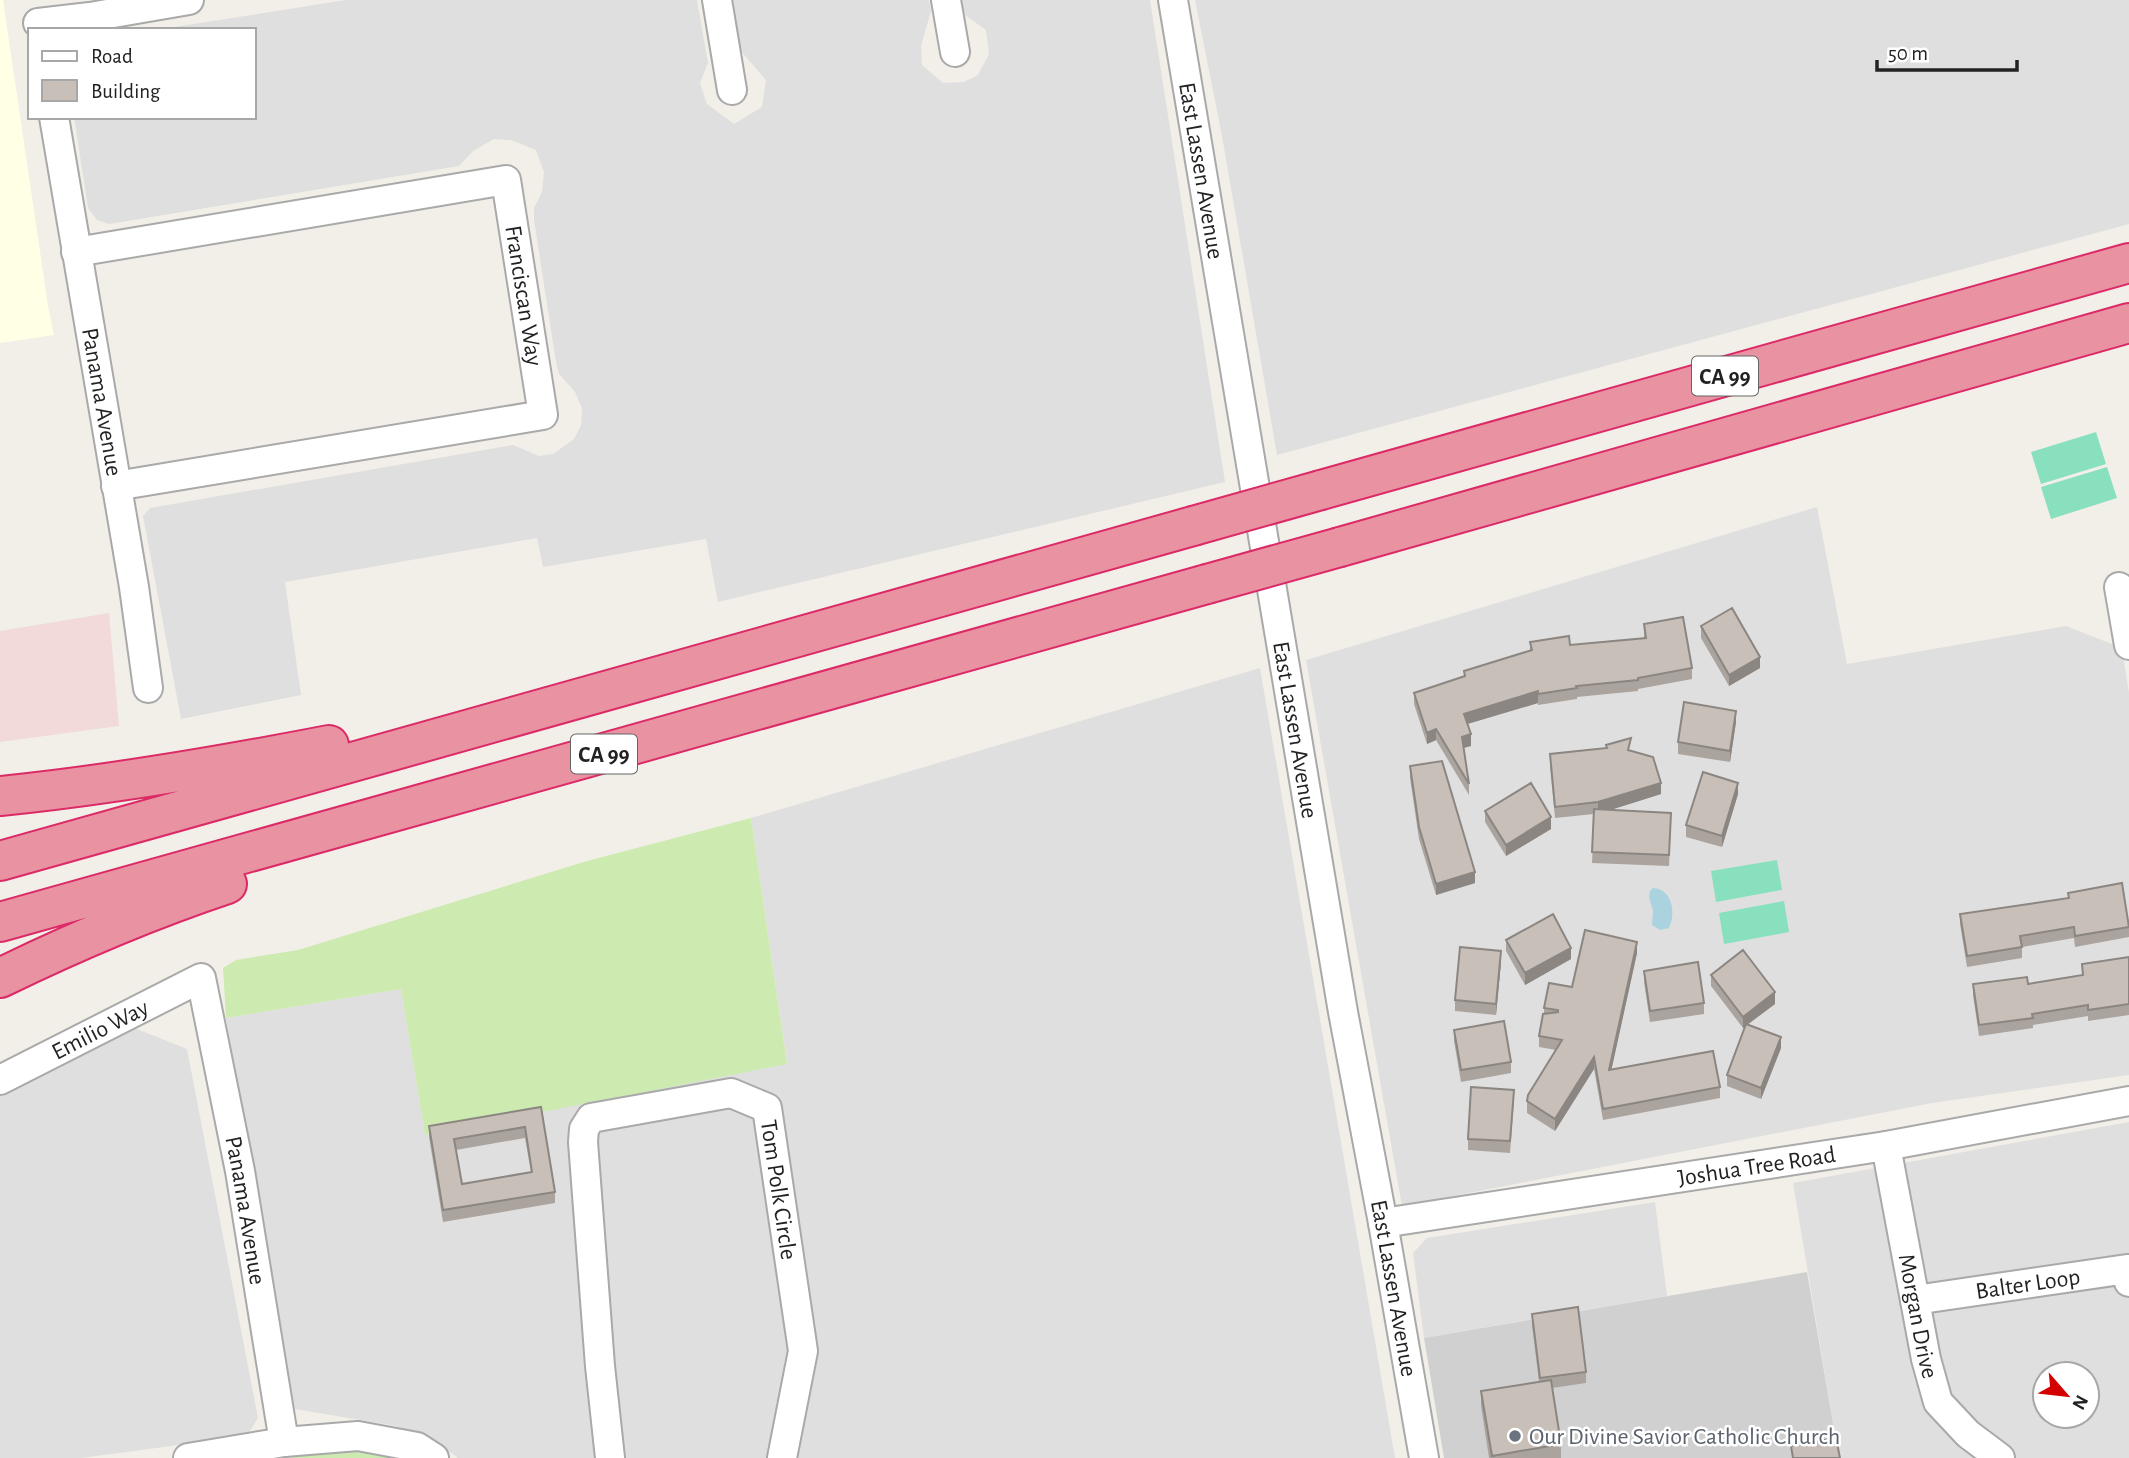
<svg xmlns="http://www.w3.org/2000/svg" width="2129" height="1458" font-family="'Alegreya Sans',sans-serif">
  <rect width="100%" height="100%" fill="#f2efe9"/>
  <path fill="#e0dfdf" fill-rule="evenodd" d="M346,0h351l11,63 -8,20 7,21 27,20 28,-17 4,-27 -26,-30 -7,-50h196l2,11 -10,35 1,19 21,18 21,-1 14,-7 11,-21 -3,-24 -21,-15 -6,-15h191l75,482 -507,120 -12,-63 -163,28 -6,-29 -252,44 16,113 -120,24 -38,-203 7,-8 363,-63 26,11 14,-2 21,-15 7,-14 1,-17 -7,-16 -16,-18 -3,-12 -22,-142v-12l8,-16 2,-20 -8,-22 -25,-10 -17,-1 -21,12 -14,15 -350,58 -12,-4 -9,-12 -14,-91h180v-87h-99z
    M1195,0h934v224l-852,231 -55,-319z
    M1817,507l30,157 219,-38 56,22 7,45v382l-197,28 -530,103 -96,-546z
    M1260,668l135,790h-937l-6,-5 -56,-27 -107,-18 -63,-390 175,-29 24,145 362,-71 -36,-245z
    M122,1023l65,26 71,369 -11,18 -166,22h-81v-370z
    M2129,1122v336h-290l-46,-275zM2045,1374h42v42h-42z
    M1655,1202l12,94 -243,42 -11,-85 14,-15z"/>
  <path fill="#f2dad9" d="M109,613l10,113 -119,16v-111z"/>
  <path fill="#ffffe5" d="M0,0h3l45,306 6,29 -54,8z"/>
  <path fill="#d0d0d0" d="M1807,1272l32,186h-395l-20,-120z"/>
  <path fill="#cdebb0" d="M751,818l36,246 -362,71 -24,-146 -175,29 -3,-50 13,-8 62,-10 289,-89z
    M348,1442l56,16h-123z"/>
  <path fill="#88e0be" d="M2096,432l10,32 -65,20 -10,-32z
    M2107,467l10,31 -66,21 -10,-32z
    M1777,860l5,30 -66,12 -5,-31z
    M1784,901l5,31 -65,12 -5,-31z"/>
  <path fill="#aad3df" d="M1653,888c20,1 23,26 16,40l-9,2 -8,-5 1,-14 -4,-14 1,-6z"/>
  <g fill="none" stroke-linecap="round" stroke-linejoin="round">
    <defs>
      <g id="minor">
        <path d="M717,0l15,90"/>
        <path d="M946,0l9,52"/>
        <path id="s1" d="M1173,0l170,1012 40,211 41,235"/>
        <path d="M38,23l52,-6 99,-17"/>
        <path id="s2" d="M54,117l80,470 14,101"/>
        <path id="s3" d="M76,252l430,-72 37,235 -427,71"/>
        <path d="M2119,587l10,58"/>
        <path id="s4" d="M0,1080l201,-102 39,193 44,271"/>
        <path id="s5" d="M1886,1146l40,213 12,43 30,32 32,24"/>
        <path id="s6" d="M1383,1223l503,-77 243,-45"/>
        <path id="s7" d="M1915,1300l212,-31 2,13"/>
        <path d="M188,1458l96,-16 74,-6 59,11 17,11"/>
        <path id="s8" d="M610,1458l-10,-92 -17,-224 1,-13 7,-11 140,-25 36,15 36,243 -21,107"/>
      </g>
      <path id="highway" d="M1321,490l808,-227
        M1340,547l789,-224
        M0,796c111,-11 220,-30 329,-51
        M0,861l1193,-335
        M0,922l1207,-338
        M0,978c74,-36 149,-68 227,-94"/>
    </defs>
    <use href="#minor" stroke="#a9a9a9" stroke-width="32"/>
    <use href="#highway" stroke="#dc2a67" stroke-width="42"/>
    <use href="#minor" stroke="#fff" stroke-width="28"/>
    <use href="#highway" stroke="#e892a2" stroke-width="38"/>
    <defs>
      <path id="highway-bridge" d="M1193,526l128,-36
        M1207,584l133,-37"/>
    </defs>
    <use href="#highway-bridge" stroke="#dc2a67" stroke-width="42" stroke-linecap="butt"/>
    <use href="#highway-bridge" stroke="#e892a2" stroke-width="38"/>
  </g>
  <path fill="#aba49e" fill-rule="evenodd" d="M1644,624l48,44v11l-54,10v2l-61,6v2l-39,6v-2l-71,21 4,22 -7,2 5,36v11l-33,-55 -9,4 -13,-40v-11l50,-16v-6l66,-20v-9l40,3 74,-7z
    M1701,626l59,42 -31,18 -28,-48z
    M1736,722l-6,40 -52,-8v-12z
    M1606,745l25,6 30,43 -52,16 62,14 -2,42 -77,-3 2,-49 -39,4 -5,-52v-12l56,-6z
    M1410,766l65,117 -39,12 -17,-56 -9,-61z
    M1738,794l-16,53 -36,-10v-12z
    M1485,811l66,18 -45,27 -21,-34z
    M2068,893l61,31v13l-54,10 -1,-9 -52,9v11l-55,9 -7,-43v-10l108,-16z
    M1506,940l65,19 -46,26 -19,-34z
    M1637,953l-26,117 109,17v11l-117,22 -9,-51 -39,62 -28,-18v-12l29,-51 -17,-3v-11l5,-22v-6l28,-21z
    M2129,957v58l-41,6v-5l-55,9v3l-54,8 -6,-41v-11h55l54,-8v-12z
    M1501,962l-5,53 -41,-4v-11z
    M1644,971l60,32v11l-54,8 -6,-40z
    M1711,975l64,29 -27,20 33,24 -20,51 -34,-13v-11l18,-48 -2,1 -32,-42z
    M1454,1030l57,32v11l-50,9 -7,-41z
    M1514,1101l-4,52 -42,-3v-11z
    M541,1107l14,85v11l-112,19 -14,-85v-11zM525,1138l6,34 -69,12 -6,-34z
    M1532,1314l54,58v11l-34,5 9,56v14h-72l-8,-52v-15l58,-9 -7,-57z"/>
  <path fill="#8b8681" d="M1760,657v11l-31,18v-11z
    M1538,691v12l-74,22v-11z
    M1736,711v11l-6,40v-11z
    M1436,729v11l-9,4v-11z
    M1471,734v12l-9,2v-11z
    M1661,783v11l-63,20v-12z
    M1738,783v11l-16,53v-11z
    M1551,817v12l-45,27v-11z
    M1475,872v11l-39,12v-11z
    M1637,942v11l-28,128v-11z
    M1571,948v11l-46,26v-12z
    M1501,951v11l-5,53v-11z
    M1775,992v12l-32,24v-11z
    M1781,1037v11l-20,51v-11z
    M1594,1057v12l-39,62v-12z"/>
  <path fill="#c7bfb8" stroke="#8b8681" stroke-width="2" fill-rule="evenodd" d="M1732,608l28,49 -31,18 -28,-49z
    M1683,617l9,51 -54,10v2l-62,6 1,2 -39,6v-3l-74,23 7,20 -9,3 7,47 -33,-55 -9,4 -13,-40 51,-17 -1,-5 68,-21 -2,-8 39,-6 1,9 76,-7 -2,-14z
    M1684,702l52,9 -6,40 -52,-9z
    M1631,738l-3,12 25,7 8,26 -63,19 -43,5 -5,-53 57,-6 -1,-3z
    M1442,761l33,111 -39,12 -17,-57 -9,-61z
    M1703,772l35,11 -16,53 -36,-11z
    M1531,783l20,34 -45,28 -21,-34z
    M1594,809l77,4 -2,42 -77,-3z
    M2122,883l7,44 -54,9 -1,-9 -54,9 2,11 -55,9 -7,-42 109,-16 -1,-5z
    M1553,914l18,34 -46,25 -19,-33z
    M1585,930l52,12 -28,128 104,-19 7,36 -117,22 -9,-52 -39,62 -28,-18 1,-6 34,-55 -23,-4 4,-22 15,-2v-2l-14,-2 5,-25 23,4z
    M1460,947l41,4 -5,53 -41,-4z
    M1743,950l32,42 -32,25 -32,-42z
    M2129,957v47l-41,6v-5l-56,9 1,4 -54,7 -6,-41 54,-7 1,7 55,-9 -1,-11z
    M1698,962l6,41 -54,8 -6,-40z
    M1504,1021l7,41 -50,8 -7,-40z
    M1746,1024l35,13 -20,51 -34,-13z
    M1471,1087l43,3 -4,51 -42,-2z
    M541,1107l14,85 -112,18 -14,-84zM525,1127l7,45 -70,12 -8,-45z
    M1578,1307l8,65 -46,6 -8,-64z
    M1551,1380l10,64 -69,12 -11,-65z
    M1836,1438l4,20h-47l-2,-12z"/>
  <circle fill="#6b7280" stroke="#fff" stroke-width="2.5" cx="1515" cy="1436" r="7"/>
  <g text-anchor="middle" stroke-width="5" stroke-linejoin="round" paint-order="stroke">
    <g fill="#fff" stroke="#646464" stroke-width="2">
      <rect x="1692" y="356.5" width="66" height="39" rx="5"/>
      <rect x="571" y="734.5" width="66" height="39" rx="5"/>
    </g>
    <g font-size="23" font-weight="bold" fill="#222">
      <text x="1725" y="384">CA 99</text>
      <text x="604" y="762">CA 99</text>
    </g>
    <g font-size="24" fill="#222" stroke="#fff">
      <text dy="8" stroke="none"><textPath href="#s1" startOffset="173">East Lassen Avenue</textPath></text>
      <text dy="8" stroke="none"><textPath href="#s3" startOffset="553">Franciscan Way</textPath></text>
      <text dy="8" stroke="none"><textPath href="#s2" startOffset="289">Panama Avenue</textPath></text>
      <text dy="8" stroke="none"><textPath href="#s1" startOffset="740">East Lassen Avenue</textPath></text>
      <text dy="8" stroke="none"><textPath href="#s4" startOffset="112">Emilio Way</textPath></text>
      <text dy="8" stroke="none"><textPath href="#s6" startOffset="378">Joshua Tree Road</textPath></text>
      <text dy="8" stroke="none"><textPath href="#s8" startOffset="607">Tom Polk Circle</textPath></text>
      <text dy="8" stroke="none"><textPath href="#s4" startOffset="462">Panama Avenue</textPath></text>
      <text dy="8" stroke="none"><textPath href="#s7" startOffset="114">Balter Loop</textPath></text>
      <text dy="8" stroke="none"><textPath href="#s1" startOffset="1307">East Lassen Avenue</textPath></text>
      <text dy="8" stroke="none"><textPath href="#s5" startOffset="173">Morgan Drive</textPath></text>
    </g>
    <g font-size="24" fill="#5b616d" stroke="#fff" text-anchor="start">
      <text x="1529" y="1444">Our Divine Savior Catholic Church</text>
    </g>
  </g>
  <rect x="28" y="28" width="228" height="91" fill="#ffffff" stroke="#a7a7a7" stroke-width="2"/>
  <rect x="42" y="51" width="35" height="10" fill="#ffffff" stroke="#a7a7a7" stroke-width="2"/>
  <text x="91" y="63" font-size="21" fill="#222222">Road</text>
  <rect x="42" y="80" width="35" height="21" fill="#c7bfb8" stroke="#a7a7a7" stroke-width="2"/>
  <text x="91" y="98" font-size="21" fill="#222222">Building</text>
  <g transform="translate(2066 1395) rotate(118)"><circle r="33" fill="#ffffff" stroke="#a7a7a7" stroke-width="2"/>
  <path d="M0-5L12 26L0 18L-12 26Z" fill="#d40000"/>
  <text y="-10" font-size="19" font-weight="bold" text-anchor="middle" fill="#222222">N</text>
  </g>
  <path d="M1877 60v10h140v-10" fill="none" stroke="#222222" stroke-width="3.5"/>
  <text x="1888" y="60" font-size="21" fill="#222222" stroke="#ffffff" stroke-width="5" paint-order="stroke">50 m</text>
</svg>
